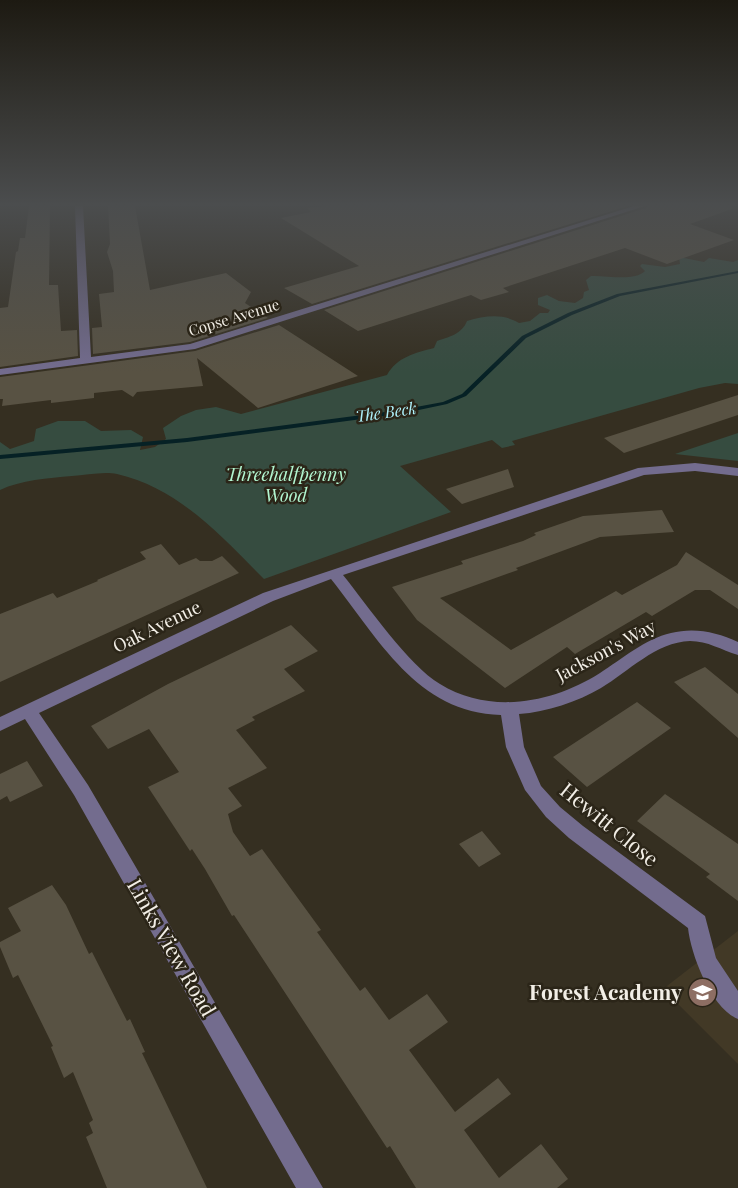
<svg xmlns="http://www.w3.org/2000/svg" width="738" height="1188" font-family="'Playfair Display',serif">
  <rect width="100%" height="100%" fill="#352f21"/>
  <path fill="#423926" d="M738,931v133l-75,-75z"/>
  <path fill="#364c40" d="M679,257l25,5 5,-4 24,4 5,-2v124l-13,-1 -26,5 -187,53 3,4 -13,3 -10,-8 -92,26 51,46 -187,67c-42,-42 -85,-91 -147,-105 -13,-3 -31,1 -45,2 -24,2 -51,4 -72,14v-48l10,7 24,-8 2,-12 22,-8h27l16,10 30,-1 12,7 -3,13 15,-3 11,-8 -3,-11 18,-12 15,-6 20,-3 25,7 146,-39c10,-18 28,-22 47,-27l3,-7c12,-4 25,-7 30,-20 18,-5 35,-8 52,2l11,-2 10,-8h8l2,-3 -12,-5v-7l9,-3 12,6 16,2 8,-5 1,-6 5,-2 -3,-10 5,-4c15,-1 43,6 54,-5l-5,-5 2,-2 23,3 15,-3z
    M738,433v28l-63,-7z"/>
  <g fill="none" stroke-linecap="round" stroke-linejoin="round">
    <path fill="#062125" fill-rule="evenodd" d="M738,271v2l-118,23 -48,19 -46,23 -60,58 -19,8 -47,10 -213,28 -187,17v-4l187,-17 213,-28 43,-8 19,-8 60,-58 46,-23 49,-19z"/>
  </g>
  <path fill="#585243" d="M29,206h21l-1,79h9l3,46 16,-1 1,26 -78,11v-59l8,-1 8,-55 2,-1 2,-13h5z
    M108,206h27l15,84 76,-17 25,19 -6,11 23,15 -78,24 -97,12 -1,-26 10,-1 -3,-33 15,-2 -1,-21 -6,-19 3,-8z
    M326,206h302l-316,98 -28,-16 75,-22 -78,-48 30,-6 -4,-4z
    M647,206h85v3l-42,15 44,16 -67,24 -42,-16 -122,40 6,4 -28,8 -10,-5 -113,36 -34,-21 322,-102z
    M279,325l79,51 -100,32 -61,-50 6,28 -66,6 -4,5 -11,-7 -28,3v5l-43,5v-3l-49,6 1,-7h-3v-22l195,-26z
    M738,395v20l-114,38 -20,-15z
    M508,469l6,18 -52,17 -16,-15z
    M662,510l12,22 -74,5 -84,31 2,2 -78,28 71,52 105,-59 6,4 55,-30 9,-13 52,33v24l-28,-19h-15l-43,26 -6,-4 -71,42 -8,-7 -62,41 -88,-68 -25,-33 71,-23 -2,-3 62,-20 13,-6 -2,-2 49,-17z
    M161,544l18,21 17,-7 4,3h12l10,-5 17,17 -239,109v-68l53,-21 4,5 41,-17 -1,-1 49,-21 -6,-7z
    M291,625l27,26 -34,18 21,22 -53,26 3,3 -19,10 31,38 -39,20 14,18 -14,8 5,18 17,24 12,-7 59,81 -4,2 43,59 5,-4 24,33 38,-26 21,28 -39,28 46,62 43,-34 13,16 -47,36 35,48 42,-34 27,35 -11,9h-141l-26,-42 -3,2 -153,-233 -2,1 -27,-47 -13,-20 -2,2 -42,-64 31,-15 -30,-43 -41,20 -17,-23 77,-42z
    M705,667l33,27v44l-64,-56z
    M637,702l34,26 -84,59 -34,-30z
    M27,761l16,25 -33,16 -3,-6 -7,4v-26z
    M665,794l73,50v57l-32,-24 4,-3 -73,-53z
    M482,831l19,23 -22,13 -20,-23z
    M52,885l14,20 23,49 3,-2 35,69 3,-2 15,33 -3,1 65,135h-100l-21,-51 7,-4 -4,-10 4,-3 -20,-48 -9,6 -13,-31 2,-1 -35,-71 -5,3 -13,-31v-5l21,-11 -13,-23z"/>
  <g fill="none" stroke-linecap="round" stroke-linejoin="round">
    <path fill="#736c8e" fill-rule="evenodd" d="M75,206h8l8,151 99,-13 444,-138h11l-450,143 -195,26v-6l80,-11z
      M695,463l43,5v8l-43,-5 -51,4 -301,100c25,31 65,90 97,109 50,31 113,19 160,-11 22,-14 45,-34 71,-40 23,-6 46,-1 67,9v13c-17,-5 -30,-14 -48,-14 -34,1 -62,31 -89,47 -24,14 -54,24 -82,26l5,33 17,39 19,21 23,19 122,90 11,42 22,33v28c-27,-11 -47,-64 -50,-91l-119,-90 -23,-21 -21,-27 -19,-43 -5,-32c-84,-2 -123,-77 -170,-136l-58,22 -234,112 49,72 235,403h-27l-222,-393 -49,-76 -25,12v-14l263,-124 375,-125z"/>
  </g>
  <linearGradient id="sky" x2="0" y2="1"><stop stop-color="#1d1a12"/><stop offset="0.55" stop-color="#4b4d4e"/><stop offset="1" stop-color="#4b4d4e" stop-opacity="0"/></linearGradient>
  <rect width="738" height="372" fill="url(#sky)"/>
  <defs>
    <symbol id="school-disc" viewBox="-11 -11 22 22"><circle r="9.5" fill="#8d6e63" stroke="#2b2518"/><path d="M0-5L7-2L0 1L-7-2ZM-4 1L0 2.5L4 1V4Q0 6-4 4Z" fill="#fff"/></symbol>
  </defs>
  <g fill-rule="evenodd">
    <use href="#school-disc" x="686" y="976" width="33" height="33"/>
  </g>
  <g text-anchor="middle" stroke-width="5" stroke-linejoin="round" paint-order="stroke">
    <g font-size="15" fill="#f2eee6" stroke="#2b2518">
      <text transform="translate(234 318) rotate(-17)" y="5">Copse Avenue</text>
    </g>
    <g font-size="16" font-style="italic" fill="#aef1fb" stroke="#2b2518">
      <text transform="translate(386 412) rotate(-8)" y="6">The Beck</text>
    </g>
    <g font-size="18" font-style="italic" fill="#b2f6d1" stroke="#2b2518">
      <text x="286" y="481">Threehalfpenny<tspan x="286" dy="21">Wood</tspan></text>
    </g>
    <g font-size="18" fill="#f2eee6" stroke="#2b2518">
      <text transform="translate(157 627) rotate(-26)" y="6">Oak Avenue</text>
      <text transform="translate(606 651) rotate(-28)" y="6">Jackson's Way</text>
    </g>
    <g font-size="21" fill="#f2eee6" stroke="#2b2518">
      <text transform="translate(609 825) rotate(39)" y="7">Hewitt Close</text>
      <text transform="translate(171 948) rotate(60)" y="7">Links View Road</text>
    </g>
    <g font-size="21" font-weight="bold" fill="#f2eee6" stroke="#2b2518" text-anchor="end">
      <text x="682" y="1000">Forest Academy</text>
    </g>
  </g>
</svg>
